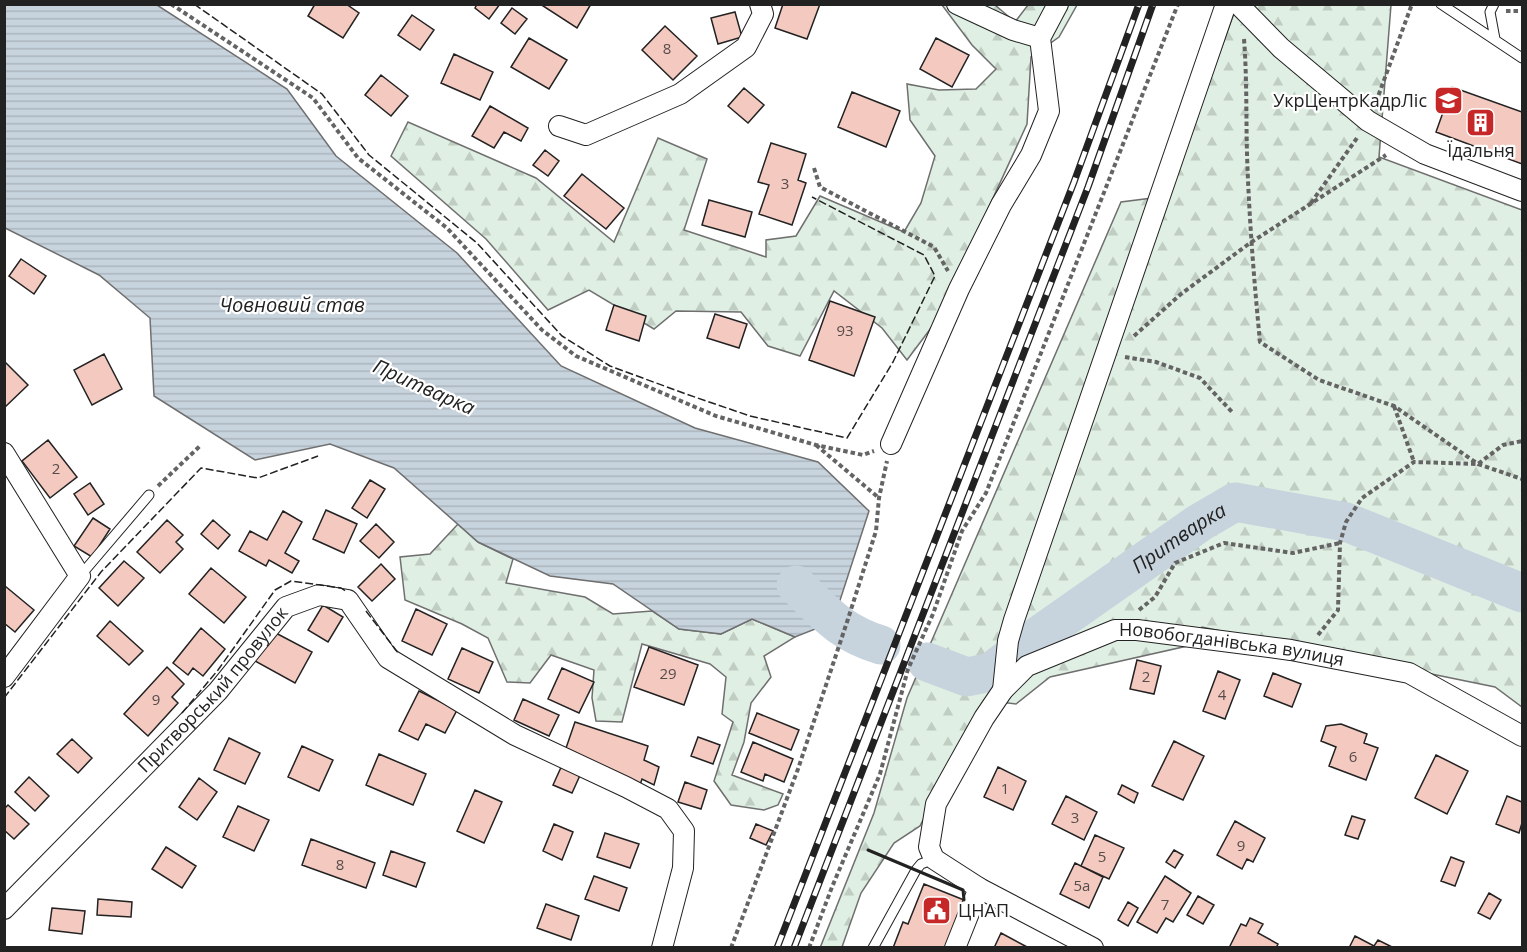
<svg xmlns="http://www.w3.org/2000/svg" width="1527" height="952" font-family="'Open Sans',sans-serif">
  <defs>
    <pattern id="forest-firs" width="22" height="20" patternUnits="userSpaceOnUse" patternTransform="scale(1.5)"><rect width="22" height="20" fill="#e0efe3"/><path d="M5 1l3.5 6h-7zM16 11l3.5 6h-7z" fill="#c0cdc2"/></pattern>
    <pattern id="water-rules" width="6" height="5" patternUnits="userSpaceOnUse" patternTransform="scale(1.5)"><rect width="6" height="5" fill="#c7d3dd"/><path d="M0 2.5h6" fill="none" stroke="#abb5bd"/></pattern>
  </defs>
  <rect width="100%" height="100%" fill="#fff"/>
  <path fill="url(#forest-firs)" stroke="#6f6f6f" stroke-width="1.5" d="M942,5h53l20,17 13,-17h49l-18,32 -28,20 -4,67 -90,196 -30,40 -25,-32 -48,-37 -34,65 -32,-10 -27,-34 -65,-1 -22,18 -65,-39 -41,20 -62,-71 -95,-83 17,-34 128,56 78,64 44,-104 49,21 -23,71 82,27v-17l30,-4 24,-40 84,36 17,-29 14,-47 -25,-36 -3,-36 32,6 37,-1 20,-20 -24,-24z
    M1237,5h154l-12,152 143,53v497l-27,-20 -293,-60 -6,17 -146,33 -34,27 -32,-4 -64,126 -26,17 -33,50 -19,54 -22,1 54,-135 33,-115 214,-496 47,-6z
    M458,524l20,18 35,17 -7,24 79,14 28,17 39,-3 27,18 42,5 31,-15 43,18 -31,19 7,21 -20,26 -7,39 -12,33 51,19 -5,11 -14,5 -33,-5 -17,-24 19,-59 -11,-8 4,-37 -16,-13 -68,-20 -20,78 -26,-1 -4,-23 2,-28 -43,-15 -21,28 -23,-1 -19,-44 -26,-14 -57,-24 -5,-43 30,-3z"/>
  <path fill="url(#water-rules)" stroke="#6f6f6f" stroke-width="1.5" d="M4,5h153l130,84 49,67 121,97 104,113 134,62 123,34 51,49 -36,111 -38,15 -43,-18 -31,15 -42,-5 -66,-45 -63,-8 -72,-34 -84,-74 -64,-24 -75,16 -101,-64 -4,-78 -51,-43 -94,-47z"/>
  <g fill="none" stroke-linecap="round" stroke-linejoin="round">
    <g stroke="#c7d3dd" stroke-width="39">
      <path d="M796,585c29,28 45,48 85,60"/>
      <path id="s1" d="M927,662l40,15 24,-5 47,-36 161,-113 36,-21 111,20 176,71"/>
    </g>
  </g>
  <path fill="#f3c9c0" stroke="#222" stroke-width="1.5" d="M315,4h31l13,9 -16,25 -35,-22z
    M477,4h23l-11,15 -14,-11z
    M540,4h51l-14,24z
    M783,4h37l-13,35 -32,-11z
    M512,8l15,11 -12,15 -14,-11z
    M735,12l7,25 -24,7 -7,-26z
    M412,15l22,15 -14,20 -22,-15z
    M665,26l32,30 -24,24 -31,-30z
    M529,38l38,22 -18,29 -38,-22z
    M936,38l33,17 -17,32 -32,-18z
    M454,54l39,18 -13,28 -39,-17z
    M381,75l27,21 -17,20 -26,-21z
    M1452,87l70,25v52l-86,-32z
    M744,88l20,17 -16,18 -20,-17z
    M852,92l48,19 -14,36 -48,-20z
    M490,106l38,22 -7,13 -17,-9 -10,16 -22,-12z
    M771,143l35,11 -8,26 8,3 -14,42 -33,-11 10,-29 -11,-3z
    M545,150l14,11 -11,15 -15,-11z
    M582,174l42,34 -18,21 -42,-33z
    M709,200l43,12 -7,25 -43,-12z
    M21,259l25,17 -12,18 -25,-18z
    M830,301l45,16 -21,59 -45,-16z
    M614,305l32,11 -7,25 -33,-11z
    M715,314l32,10 -8,24 -32,-10z
    M104,354l18,35 -30,16 -18,-35z
    M4,361l24,24 -24,23z
    M48,440l29,37 -27,21 -28,-37z
    M370,480l15,9 -18,29 -15,-10z
    M90,483l14,21 -16,11 -14,-21z
    M326,510l31,14 -13,29 -31,-14z
    M283,511l19,11 -17,31 14,8 -7,12 -23,-13 -3,6 -27,-15 11,-20 17,9z
    M93,518l17,11 -18,28 -18,-11z
    M167,520l16,15 -7,7 7,7 -23,24 -23,-21z
    M213,520l17,15 -12,14 -17,-15z
    M376,524l18,18 -15,16 -19,-17z
    M124,561l20,17 -26,28 -19,-18z
    M381,564l14,15 -23,22 -14,-14z
    M211,568l35,29 -22,26 -35,-29z
    M5,586l29,24 -19,22 -11,-9z
    M323,605l20,12 -15,25 -20,-12z
    M416,609l31,15 -15,31 -30,-14z
    M110,621l33,30 -14,14 -32,-29z
    M201,628l24,21 -22,27 -10,-8 -5,7 -15,-12z
    M272,631l40,21 -17,31 -40,-22z
    M649,647l49,18 -14,40 -50,-18z
    M462,648l31,14 -14,31 -31,-14z
    M1137,660l24,6 -7,28 -24,-5z
    M167,667l17,17 -12,13 6,6 -30,33 -24,-22z
    M562,668l32,14 -15,31 -31,-14z
    M1218,671l22,9 -15,39 -22,-8z
    M1273,673l28,11 -9,23 -28,-11z
    M419,691l38,19 -12,23 -19,-9 -8,16 -19,-9z
    M523,699l36,16 -10,21 -35,-16z
    M757,713l42,17 -8,20 -42,-17z
    M575,722l73,24 -4,14 15,7 -5,18 -12,-6 -2,6 -74,-37z
    M1341,724l26,10 -3,9 14,5 -12,32 -37,-14 7,-19 -15,-6 5,-15z
    M698,737l22,8 -7,19 -22,-8z
    M229,738l31,15 -15,31 -31,-14z
    M72,739l20,19 -14,15 -21,-19z
    M1174,741l30,15 -21,44 -31,-14z
    M753,742l40,17 -9,23 -19,-8 -2,7 -22,-9z
    M302,746l31,14 -14,31 -31,-14z
    M379,754l47,20 -13,31 -47,-20z
    M1436,755l32,16 -21,43 -32,-16z
    M563,763l19,8 -10,22 -19,-8z
    M998,767l28,14 -13,29 -29,-13z
    M29,777l20,19 -14,15 -20,-19z
    M199,778l18,14 -20,28 -18,-13z
    M685,782l22,8 -6,19 -23,-7z
    M1122,785l16,8 -4,10 -16,-9z
    M475,790l27,12 -18,41 -27,-12z
    M1066,796l31,16 -13,28 -32,-16z
    M1507,796l15,6v21l-3,10 -23,-9z
    M8,805l21,19 -15,15 -10,-9v-21z
    M238,806l31,14 -15,31 -31,-14z
    M1352,816l13,4 -7,19 -13,-4z
    M1235,821l30,17 -12,24 -6,-3 -5,10 -25,-14z
    M554,824l19,8 -11,28 -19,-9z
    M756,824l17,7 -7,14 -16,-7z
    M605,833l34,11 -9,24 -33,-11z
    M1095,835l29,13 -15,31 -28,-13z
    M311,839l64,24 -9,25 -64,-23z
    M166,847l30,19 -14,22 -30,-19z
    M1174,850l9,5 -8,13 -9,-6z
    M391,851l34,12 -9,24 -33,-12z
    M1451,857l13,5 -9,24 -14,-5z
    M1075,863l28,14 -14,31 -29,-14z
    M594,876l33,12 -8,23 -34,-12z
    M1165,876l26,17 -18,29 -7,-4 -9,15 -20,-11z
    M924,884l40,16 -19,48h-52l10,-26 5,2z
    M1489,893l12,7 -11,19 -12,-6z
    M1198,896l16,9 -11,19 -16,-9z
    M98,899l34,3 -1,15 -34,-2z
    M1128,902l10,6 -10,18 -10,-6z
    M546,904l33,12 -8,24 -34,-12z
    M52,908l33,3 -3,23 -33,-4z
    M1250,918l13,6 -5,9 20,11 -2,4h-47l12,-24 5,2z
    M1001,933l28,15h-35z
    M1355,936l19,10 4,-6 16,8h-45z"/>
  <g fill="none" stroke-linecap="round" stroke-linejoin="round">
    <defs>
      <path id="lane" d="M1441,4l81,54
        M1494,4l-4,8 5,27
        M80,576l69,-81
        M873,948l43,-78 5,-6 13,-5"/>
      <g id="street">
        <path d="M957,4l56,26 27,8"/>
        <path d="M1238,4l43,44 87,73 57,33 97,37"/>
        <path d="M559,126l27,9 94,-41 66,-47 17,-33 -3,-10"/>
        <path d="M891,444l68,-155 42,-84 30,-50 18,-44 -9,-73 18,-34"/>
        <path d="M4,453l76,123 -76,101"/>
        <path d="M1003,690l5,-49 6,-21 212,-616"/>
        <path id="s2" d="M979,888l-45,-29 -5,-12 7,-43 48,-86 19,-28 24,-24 88,-36h22l154,20 118,23 113,63"/>
        <path id="s3" d="M4,909l214,-218 68,-84 33,-12 29,5 40,58 127,77 111,52 42,22 16,22 -1,37 -21,80"/>
        <path d="M955,948l24,-60 114,60"/>
      </g>
    </defs>
    <use href="#lane" stroke="#222" stroke-width="11"/>
    <use href="#street" stroke="#222" stroke-width="22"/>
    <path stroke="#646464" stroke-width="4" stroke-dasharray="4.5 3" stroke-linecap="butt" d="M171,4l142,94 45,60 89,70 95,102 34,26 140,60 100,29 47,10 11,-4
      M1506,11h16
      M1244,39c3,39 2,77 3,115 2,63 7,126 13,188l59,38 75,26 84,58 44,15
      M1376,102l36,-98
      M814,168l6,19 114,60 14,24
      M1311,203l46,-65
      M1134,336l47,-42 69,-51 136,-88
      M1125,357l31,5 44,16 32,34
      M1394,406l20,56
      M816,445l63,53
      M158,486l43,-41
      M1139,610l16,-13 20,-34 49,-20 69,10 47,-10
      M1318,635l20,-25 2,-67 6,-21 16,-24 52,-36 64,2 25,-19 19,-4
      M731,948l67,-179 50,-150 28,-88 3,-33 8,-37
      M809,948l23,-61 48,-113 28,-105 25,-55 29,-83 24,-38 192,-489"/>
    <use href="#lane" stroke="#fff" stroke-width="9"/>
    <use href="#street" stroke="#fff" stroke-width="20"/>
    <defs>
      <path id="rail" d="M777,948l297,-766 65,-178
        M794,948l294,-761 65,-183"/>
    </defs>
    <use href="#rail" stroke="#222" stroke-width="7"/>
    <use href="#rail" stroke="#fff" stroke-width="4.5" stroke-dasharray="14" stroke-linecap="butt"/>
    <path stroke="#222" stroke-width="1.5" stroke-dasharray="8 3" stroke-linecap="butt" d="M194,4l128,90 47,61 108,88 85,93 48,30 76,28 64,22 97,22 46,-76 42,-86 -11,-21 -112,-58
      M366,611l33,43
      M4,698l97,-126 100,-104 57,10 60,-22
      M182,713l36,-43 57,-80 16,-9 50,7 6,4"/>
    <path stroke="#222" stroke-width="3" d="M868,850l95,40 1,10"/>
  </g>
  <defs>
    <symbol id="university-square" viewBox="-11 -11 22 22"><rect x="-9" y="-9" width="18" height="18" rx="4" fill="#c62828" stroke="#fff"/><path d="M0-5L7-2L0 1L-7-2ZM-4 1L0 2.5L4 1V4Q0 6-4 4Z" fill="#fff"/></symbol>
    <symbol id="building-square" viewBox="-11 -11 22 22"><rect x="-9" y="-9" width="18" height="18" rx="4" fill="#c62828" stroke="#fff"/><path d="M-4-6H4V6H1V3H-1V6H-4ZM-2.5-4.3h1.7v1.8h-1.7ZM.8-4.3h1.7v1.8H.8ZM-2.5-1h1.7V.8h-1.7ZM.8-1h1.7V.8H.8Z" fill="#fff"/></symbol>
    <symbol id="civic-square" viewBox="-11 -11 22 22"><rect x="-9" y="-9" width="18" height="18" rx="4" fill="#c62828" stroke="#fff"/><path d="M-.6-6.5H3V-4.5H.6V-3L4-1V1h2V6H-6V1h2V-1L-.6-3ZM-1.2 2.5V6h2.4V2.5Z" fill="#fff"/></symbol>
  </defs>
  <g fill-rule="evenodd">
    <use href="#university-square" x="1432" y="84" width="33" height="33"/>
    <use href="#building-square" x="1464" y="106" width="33" height="33"/>
    <use href="#civic-square" x="920" y="894" width="33" height="33"/>
  </g>
  <g text-anchor="middle" stroke-width="4.5" stroke-linejoin="round" paint-order="stroke">
    <g font-size="15" fill="#564c4a">
      <text x="667" y="54">8</text>
      <text x="785" y="189">3</text>
      <text x="845" y="336">93</text>
      <text x="56" y="474">2</text>
      <text x="668" y="679">29</text>
      <text x="1146" y="682">2</text>
      <text x="1222" y="700">4</text>
      <text x="156" y="705">9</text>
      <text x="1353" y="762">6</text>
      <text x="1005" y="794">1</text>
      <text x="1075" y="823">3</text>
      <text x="1241" y="851">9</text>
      <text x="1102" y="862">5</text>
      <text x="340" y="870">8</text>
      <text x="1082" y="891">5а</text>
      <text x="1165" y="910">7</text>
    </g>
    <g font-size="18" fill="#222" stroke="#fff" text-anchor="end">
      <text x="1427" y="107">УкрЦентрКадрЛіс</text>
      <text x="1481" y="157" text-anchor="middle">Їдальня</text>
      <text x="958" y="917" text-anchor="start">ЦНАП</text>
    </g>
    <g font-size="18" fill="#222" stroke="#fff">
      <text dy="6" stroke="none"><textPath href="#s2" startOffset="489">Новобогданівська вулиця</textPath></text>
      <text dy="6" stroke="none"><textPath href="#s3" startOffset="303">Притворський провулок</textPath></text>
    </g>
    <g font-size="20" font-style="italic" fill="#222" stroke="#fff">
      <text x="292" y="312">Човновий став</text>
      <text transform="translate(424 387) rotate(24)" y="7">Притварка</text>
      <text dy="7" stroke="none"><textPath href="#s1" startOffset="298">Притварка</textPath></text>
    </g>
  </g>
  <rect width="1527" height="952" fill="none" stroke="#222222" stroke-width="12"/>
</svg>
